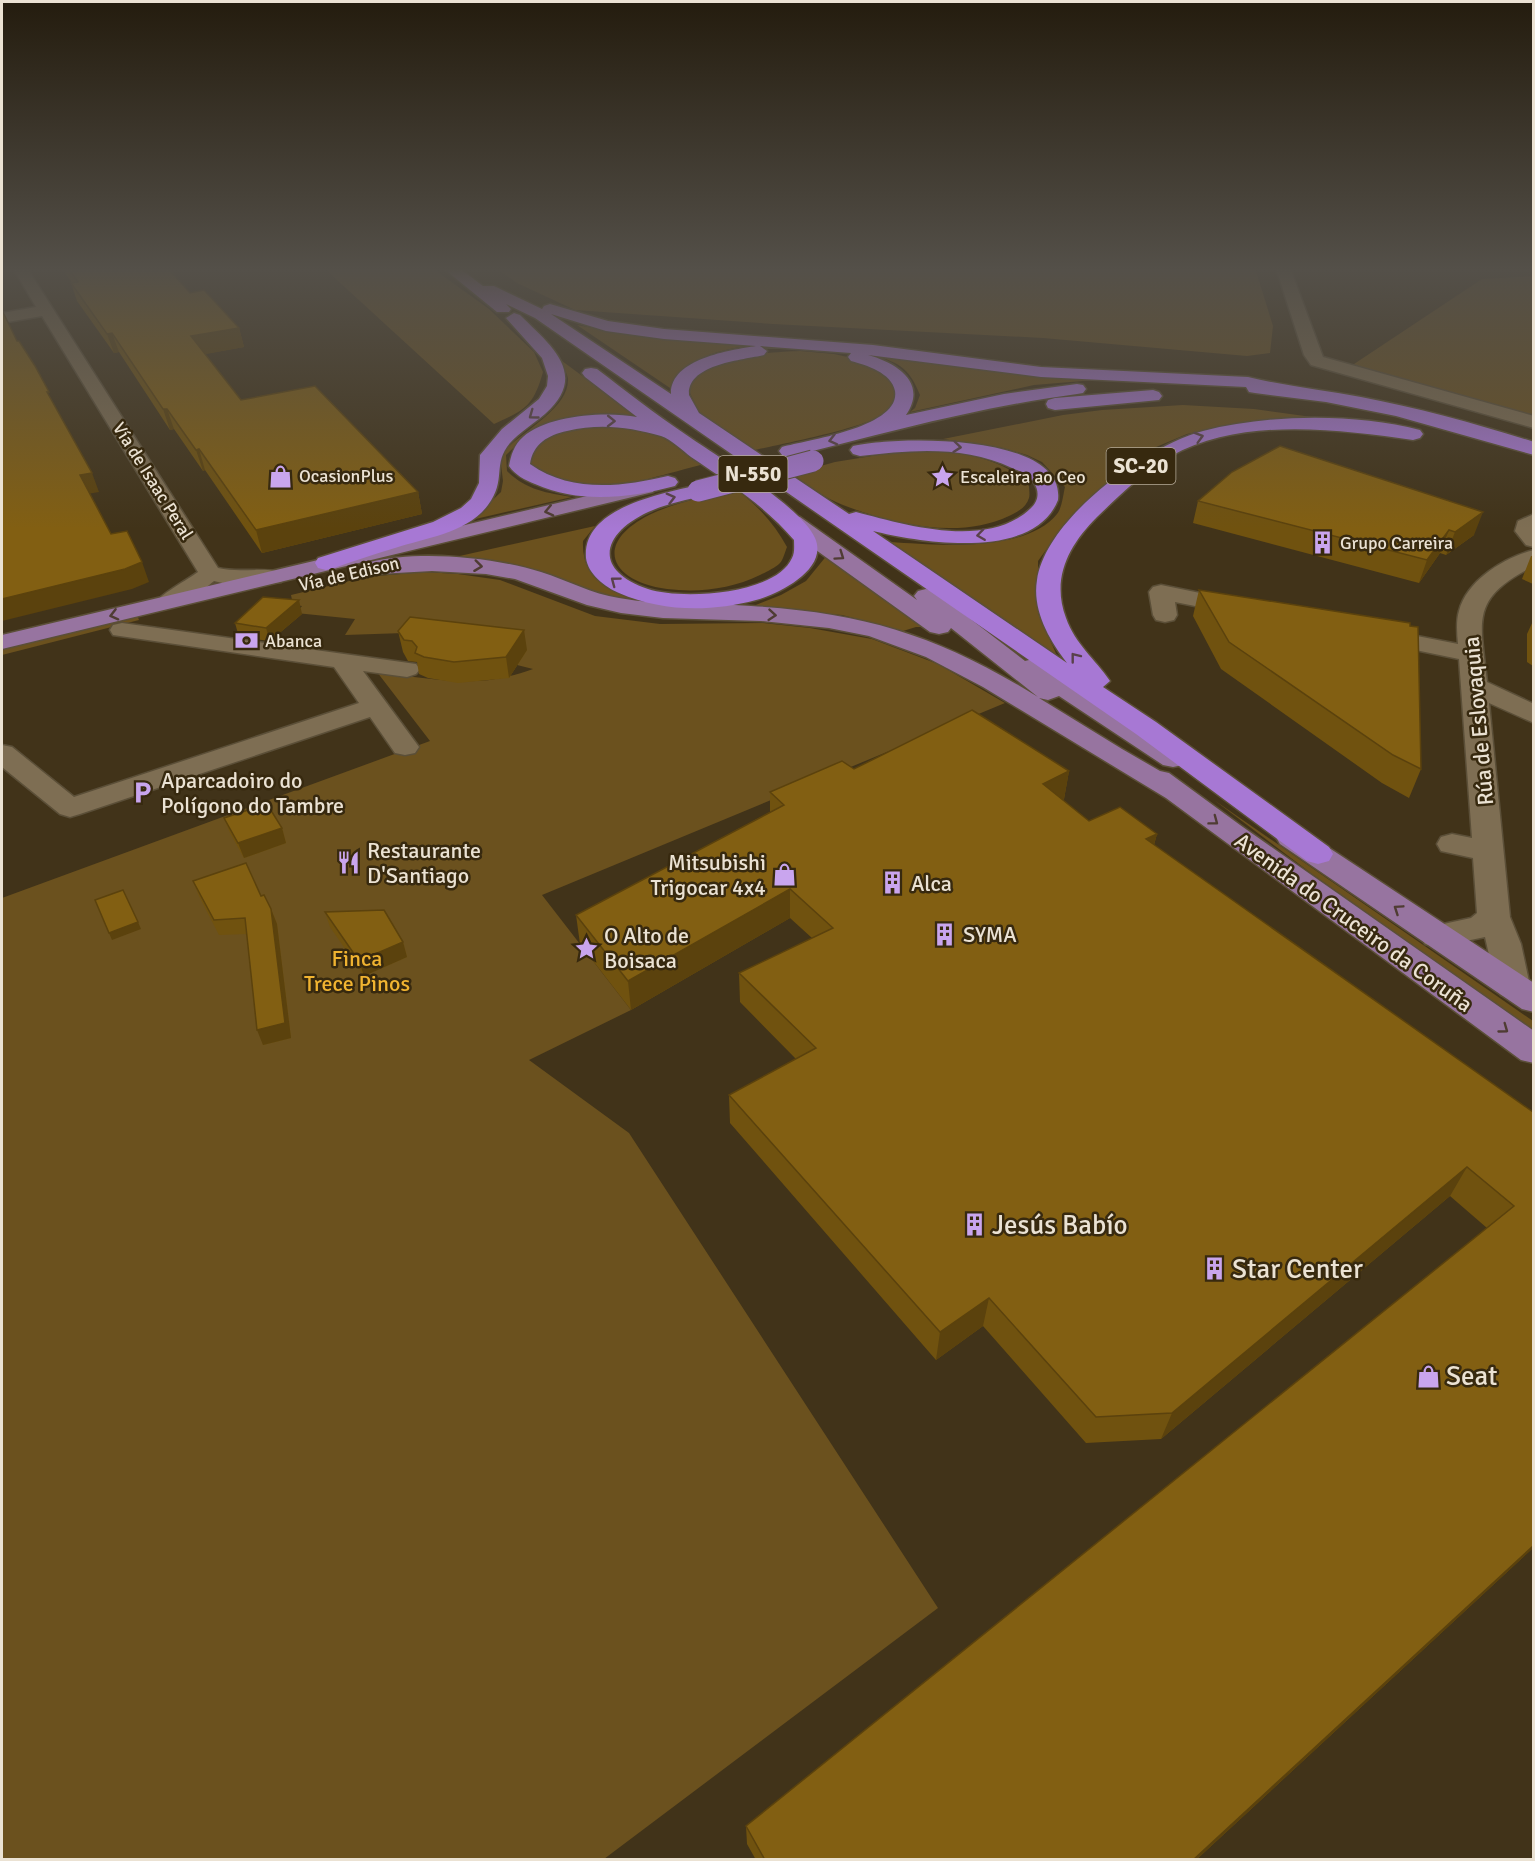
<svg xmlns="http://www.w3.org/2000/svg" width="1535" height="1861" font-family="Signika,sans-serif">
  <rect width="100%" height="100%" fill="#413319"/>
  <path fill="#6b511e" d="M324,268h108l57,41 45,43 9,20c-10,35 -18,38 -49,52z
    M496,268h759l18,58 -3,27 -23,3 -204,-18 -270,-14 -198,-14 -58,-27z
    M1533,276v141l-182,-51 131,-87z
    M577,325l65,12 120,7c-33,4 -76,10 -92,44z
    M800,351l34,3 27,6 32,20 4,14c-2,5 -5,13 -8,17 -17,16 -112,34 -139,40l-48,-33 -14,-29c3,-5 6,-13 10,-17 20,-17 77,-20 102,-21z
    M868,353l239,26 -73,6 -124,27 5,-4 5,-13c-12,-30 -22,-32 -52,-42z
    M558,358l84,62 -14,-2 -104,20 -18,17 1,16c19,19 40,22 65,26l-101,23 30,-28 2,-11 -3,-25c17,-23 69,-46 68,-77 -1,-7 -7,-15 -10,-21z
    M1183,405l71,4 109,15 -111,-1 -31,4 -34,7 -38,16 -21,16 -69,66 -21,29v52l20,45 -167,-116c45,3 135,11 166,-28 5,-6 6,-19 8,-27l-23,-25 -15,-7 -24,-7 -60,-9 120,-24 39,-5z
    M620,425l39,10 45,29c-45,11 -101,33 -147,18 -10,-4 -20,-11 -29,-15l1,-18c33,-22 52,-23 91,-24z
    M915,449c40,3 85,6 114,36 0,4 1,10 0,13 -3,10 -12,14 -20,18 -50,24 -117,8 -166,-11 -19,-7 -35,-20 -51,-31l43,-12z
    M736,489c21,16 38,34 51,58 -2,5 -4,13 -7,16 -5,5 -14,9 -20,12 -29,14 -61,18 -93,14 -56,-7 -75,-45 -18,-74 27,-13 59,-19 87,-26z
    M595,526l-12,15c-2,44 34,51 68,65l-205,-47z
    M828,554l96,73h-8l-13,4 -61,-16 -94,-7 33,-13 25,-14z
    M424,572l34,2 42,6 95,36 65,8 103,-1 47,5 62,11 66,25 67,39 -463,192 89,115 -102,50 100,73 309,475 -334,251h-602v-961l428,-157 -53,-69c57,7 101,18 156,-3l-16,-4 9,-15 -92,-18 -89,3 10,-16 -59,-6 6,-7 -9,-1 -2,-10 75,-18z
    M137,615l2,5 -137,35v-6z
    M1214,800l319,221v9l-221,-156z"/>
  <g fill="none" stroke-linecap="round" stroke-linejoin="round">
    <defs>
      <path id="minor" d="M13,268h14l191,300c21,5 43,-1 63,4l4,5 -4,5 -46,4 -21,-5c-15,12 -33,30 -53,25l-4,-5c6,-8 30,-21 41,-29l-156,-256 -40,7v-10l34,-6z
        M1276,268h14l33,89 211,59v12l-223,-63 -7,-10z
        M1534,514v33l-8,-2 -11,-14 3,-10z
        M1534,550v16c-64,32 -54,53 -47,116l47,22v19l-45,-20 21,214 11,27 9,42 -5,9 -12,3 -12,-3 -5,-9 -11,-49 -48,10 -12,-3 -5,-8 5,-8 46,-10 6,-5 -4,-55 -32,-7 -4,-7 4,-7 11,-3 20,4 -13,-179 -92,-19 -3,-5 3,-5 9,-2 82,16c-1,-11 -2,-23 1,-33 8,-31 46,-54 75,-61z
        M1161,585l88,18 3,5 -3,5 -9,2 -65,-13 2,13 -3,5 -9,2 -9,-2 -3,-5 -4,-23 4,-5z
        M122,623l294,41 4,5 -4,5 -9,3 -44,-6 56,76 -4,6 -10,2 -10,-2 -25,-36 -290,97 -10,3 -10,-3 -58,-47v-22l10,2 62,50 285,-94 -25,-36 -221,-32 -3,-5 3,-5z"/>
      <path id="major" d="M646,482l7,2 3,4 -3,4 -651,157v-14z
        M792,515l8,2 117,83 -3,-4 4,-5 8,-2 8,2 91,70 8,-2 9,3 141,91 4,6 -4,6 -10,2 -10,-2 -104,-69 -11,4 -9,-2 83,51 38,22 9,2 71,52 294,206v32l-13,-3 -355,-262 -183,-111 -57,-30 -57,-21 -40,-8 -68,-7 -98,-3 -42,-5 -34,-8 -72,-26 -29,-5 -54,-3 -54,3 -8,-2 -4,-5 4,-5c49,-12 123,-5 171,10 26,8 51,22 78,26 43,8 88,5 132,8 115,7 188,30 287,91l-87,-69 -3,4 -9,2 -9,-2 -146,-105 -3,-5 3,-5z
        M1291,827l11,3 232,153v29l-12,-3 -242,-165 -4,-7 4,-7z"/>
      <path id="highway" d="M443,268h16l24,18h11l48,23 2,-3 6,-2 58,17 56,8 209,16 168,22 207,10c37,9 75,13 113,20 58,11 116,27 173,45v13l-138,-39 -70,-14 -71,-9 -6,-1 -3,-5 -205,-10 -173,-22c29,8 60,28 38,60l98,-21 73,-10 6,1 3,4 -3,4 -6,1c-98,13 -192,39 -288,63l-7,-2 -3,-4 3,-4c26,-7 119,-20 113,-56 -3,-18 -29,-26 -44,-30l-3,-4 3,-4 -91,-7 7,5 -3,4c-21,5 -77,9 -75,40l10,18 150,101 7,-2c50,13 132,38 175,-4 7,-6 9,-16 3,-25 -4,-7 -14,-12 -22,-15 -48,-23 -101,-18 -152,-12l-7,-2 -3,-4 3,-4c40,-10 213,-14 205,54 -24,61 -136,43 -185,31l194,132c-18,-23 -35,-53 -30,-83 9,-62 109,-134 166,-149 66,-17 151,-18 217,-1l3,4 -3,4 -7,2c-77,-11 -171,-23 -242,16 -28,16 -51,39 -74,61 -28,28 -46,61 -31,101 9,26 29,41 44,63l-7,6 53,35 173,125 4,7 -4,7 -11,3 -11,-3 -171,-127 -601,-416 -29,-14 5,5 -2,3h-12zM551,314l55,17 58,8 92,7c-26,4 -86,13 -85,48z
        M514,313l6,2c30,30 70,59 25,99 -12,10 -25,18 -35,29 -18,21 -3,37 -22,62 -20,28 -63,33 -93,43 -21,6 -41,13 -61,20l-8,2 -8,-2 -3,-5 3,-5 115,-36 28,-14 10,-9 8,-16 1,-28 22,-26 37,-30 8,-13 1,-10 -6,-18 -36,-40z
        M591,368l6,1c29,22 58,45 88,65 30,21 117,73 130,104 14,31 -36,56 -59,62 -45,12 -94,12 -137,-7 -14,-6 -31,-19 -33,-35 -4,-51 76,-64 112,-73l7,2 3,4 -3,4c-17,5 -36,8 -52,15 -49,20 -64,59 -5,79 33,11 128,6 144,-31 3,-5 2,-13 2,-18 -29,-34 -66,-58 -103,-83 -8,-6 -20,-18 -30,-21 -31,-9 -61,-13 -94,-5 -19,4 -34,13 -37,33 41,29 91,23 138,12l7,2 3,4 -3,4c-46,12 -95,18 -140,-2 -10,-4 -20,-9 -26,-18 2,-11 5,-21 14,-29 24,-22 83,-26 114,-20l-52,-40 -3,-4 3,-4z
        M1153,390l6,2 3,4 -3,4 -104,10 -7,-2 -2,-4 2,-4 7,-2z"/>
    </defs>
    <use href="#minor" stroke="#5b4f38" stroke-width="3"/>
    <use href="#major" stroke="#5b4f38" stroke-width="3"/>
    <use href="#highway" stroke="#5b4f38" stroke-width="3"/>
    <use href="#minor" fill="#7e6e53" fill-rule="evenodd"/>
    <use href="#major" fill="#9774a0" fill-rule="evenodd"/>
    <use href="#highway" fill="#a778d4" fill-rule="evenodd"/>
    <defs>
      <path id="highway-bridge" d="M698,491l115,-30"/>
    </defs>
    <use href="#highway-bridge" stroke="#5b4f38" stroke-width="23" stroke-linecap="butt"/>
    <use href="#highway-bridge" stroke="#a778d4" stroke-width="21"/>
  </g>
  <path fill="#70520f" d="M62,268h106l22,25 49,35 5,19 -40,7 37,46 177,92 4,22 -160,39 -57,-83 -2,1 -29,-42 -4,1 -51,-78 -5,1 -37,-52 -6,-18h1z
    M1232,472l242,63 -28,20 -6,-2 -21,30 -226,-60 5,-22z
    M1531,556h2v28l-11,-5z
    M1199,590l222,179 -12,29 -27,-15 -161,-114 -28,-53z
    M302,614l-32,27 -31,-4 -4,-14z
    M1533,621v45l-6,-4v-28z
    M398,631l129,19 -18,28 -51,5 -30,-5 -9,-4 -2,-12 -9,-1 -5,-9z
    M854,769l215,2 -5,28 -1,1 26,21 68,13 -3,11 379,267v436l-337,312h-440l-9,-16 -1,-18 741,-598 -37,-32 -289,243 -75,4 -103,-117 -47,34 -206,-237 -1,-28 67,-36 -56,-57 -1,-29 73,-35 -22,-20 -159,92 -51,-66 -4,-29 194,-103v-20z
    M224,818l58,10 4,15 -42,15 -14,-25z
    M193,881l68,15 10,13 6,15 14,114 -28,7 -16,-111 -28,1 -20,-39z
    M325,912l78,30 4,15 -43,19 -34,-49z"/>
  <path fill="#5b420d" d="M239,328l5,19 -48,9 -5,-20z
    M112,333l7,19 -5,1 -7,-19z
    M163,409h4l7,20 -4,1z
    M199,449l6,21 -2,1 -7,-21z
    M92,473l7,19 -12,2 -7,-19z
    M418,492l4,22 -160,39 -6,-23z
    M1483,512l-9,23 -28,20 9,-23z
    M1449,530l-9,23 -21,30 8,-23z
    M142,562l7,20 -17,7 -130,32v-22z
    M299,600l3,14 -32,27 -4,-13z
    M524,630l3,20 -18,28 -3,-21z
    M1069,771l-5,28 -26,13 5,-28z
    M282,828l4,15 -42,15 -6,-15z
    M1157,834l-8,28 -3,-23z
    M790,889v29l-159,92 -3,-29z
    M271,909l6,15 14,114 -28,7 -6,-15z
    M138,922l3,7 -29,11 -3,-7z
    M403,942l4,15 -43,19 -5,-15z
    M1467,1167l-17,29 -289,243 11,-26z
    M989,1298l-6,28 -47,34 4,-28z
    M1533,1546v2l-337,312h-3z"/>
  <path fill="#825f12" stroke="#5b420d" stroke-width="1.5" d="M68,268h100l22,25 14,-3 35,38 -48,8 50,64 74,-14 103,106 -162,38 -57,-81 -3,1 -29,-41h-4l-51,-76 -5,1 -36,-51 7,-1z
    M2,310l15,31h2l16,25 14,26h-2l45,81 -12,2 31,59 16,-3 15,31 -17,7 -123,30z
    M1280,446l203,66 -28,20 -6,-2 -22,30 -229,-59 34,-29z
    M1199,590l211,33v3l8,1 3,142 -28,-14 -164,-113z
    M263,597l36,3 -33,28 -31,-5z
    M410,617l114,13 -18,27 -52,5 -30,-5 -9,-4 2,-6 -5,-6 -8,-1 -6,-9z
    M972,710l97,61 -26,13 46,37 31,-14 37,27 -11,5 387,273v434l-340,314h-428l-19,-34 768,-620 -47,-39 -295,246 -76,4 -107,-119 -49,34 -211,-237 87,-47 -77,-75 94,-45 -43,-39 -162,92 -52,-66 208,-110 -14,-13 72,-31 12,8z
    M267,804l15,24 -44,15 -14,-25z
    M246,863l15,33 3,-1 7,14 14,114 -28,7 -12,-112 -31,2 -21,-39z
    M123,890l15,32 -29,11 -14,-33z
    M384,910l19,32 -44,19 -34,-49z"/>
  <defs><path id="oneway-chevron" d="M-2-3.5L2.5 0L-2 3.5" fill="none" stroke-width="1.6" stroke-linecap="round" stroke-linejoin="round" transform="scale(1.5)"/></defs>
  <g stroke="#59414a">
    <use href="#oneway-chevron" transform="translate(533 415) rotate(144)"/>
    <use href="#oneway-chevron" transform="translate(611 421) rotate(1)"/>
    <use href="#oneway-chevron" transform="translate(1199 437) rotate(-16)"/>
    <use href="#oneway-chevron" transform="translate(833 440) rotate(166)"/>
    <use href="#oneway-chevron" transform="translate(957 447) rotate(6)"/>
    <use href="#oneway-chevron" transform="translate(671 498) rotate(-15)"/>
    <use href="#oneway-chevron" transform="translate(981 535) rotate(172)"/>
    <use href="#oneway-chevron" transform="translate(615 581) rotate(-143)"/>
    <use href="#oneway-chevron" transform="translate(1075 657) rotate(-128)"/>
  </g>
  <g stroke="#4f3c33">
    <use href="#oneway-chevron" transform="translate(549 511) rotate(167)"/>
    <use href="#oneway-chevron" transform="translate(840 556) rotate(35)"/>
    <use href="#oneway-chevron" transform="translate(478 566) rotate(7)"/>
    <use href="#oneway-chevron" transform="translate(114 615) rotate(166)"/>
    <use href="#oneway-chevron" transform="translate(772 615) rotate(5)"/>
    <use href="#oneway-chevron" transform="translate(1214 821) rotate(37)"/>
    <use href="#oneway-chevron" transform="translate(1398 909) rotate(-146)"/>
    <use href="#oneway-chevron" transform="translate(1504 1029) rotate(36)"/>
  </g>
  <linearGradient id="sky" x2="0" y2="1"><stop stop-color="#241c0e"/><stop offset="0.51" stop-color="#545049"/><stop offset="1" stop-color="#545049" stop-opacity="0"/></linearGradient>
  <rect width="1535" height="529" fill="url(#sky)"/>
  <defs>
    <symbol id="shop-bare" viewBox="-9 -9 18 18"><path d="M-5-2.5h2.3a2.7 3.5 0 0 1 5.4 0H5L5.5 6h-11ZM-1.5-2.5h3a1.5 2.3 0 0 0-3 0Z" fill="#c9a5ee" stroke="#37290f" stroke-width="2.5" paint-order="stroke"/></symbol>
    <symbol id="sight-bare" viewBox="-9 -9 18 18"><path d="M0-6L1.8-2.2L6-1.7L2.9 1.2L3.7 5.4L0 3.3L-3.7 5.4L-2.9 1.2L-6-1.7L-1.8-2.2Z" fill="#c9a5ee" stroke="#37290f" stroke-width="2.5" paint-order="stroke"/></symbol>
    <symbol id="building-bare" viewBox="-9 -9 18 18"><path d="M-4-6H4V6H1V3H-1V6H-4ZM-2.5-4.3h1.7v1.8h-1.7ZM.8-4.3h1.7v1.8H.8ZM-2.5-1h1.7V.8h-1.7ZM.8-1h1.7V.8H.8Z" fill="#c9a5ee" stroke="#37290f" stroke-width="2.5" paint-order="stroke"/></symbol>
    <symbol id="bank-bare" viewBox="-9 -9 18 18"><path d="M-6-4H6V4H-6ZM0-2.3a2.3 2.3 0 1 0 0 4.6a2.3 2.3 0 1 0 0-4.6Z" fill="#c9a5ee" stroke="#37290f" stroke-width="2.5" paint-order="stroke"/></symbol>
    <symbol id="parking-bare" viewBox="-9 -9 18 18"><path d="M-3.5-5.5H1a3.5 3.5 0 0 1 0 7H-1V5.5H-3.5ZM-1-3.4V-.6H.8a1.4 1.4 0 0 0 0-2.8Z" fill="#c9a5ee" stroke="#37290f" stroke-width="2.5" paint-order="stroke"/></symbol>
    <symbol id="restaurant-bare" viewBox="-9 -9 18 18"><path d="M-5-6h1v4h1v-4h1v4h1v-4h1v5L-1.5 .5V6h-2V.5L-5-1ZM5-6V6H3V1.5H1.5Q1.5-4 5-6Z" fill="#c9a5ee" stroke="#37290f" stroke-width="2.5" paint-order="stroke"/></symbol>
  </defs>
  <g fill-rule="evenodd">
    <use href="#shop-bare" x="264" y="460" width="33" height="33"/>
    <use href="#sight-bare" x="926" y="460" width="33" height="33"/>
    <use href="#building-bare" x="1306" y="526" width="33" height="33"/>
    <use href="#bank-bare" x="230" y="624" width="33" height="33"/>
    <use href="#parking-bare" x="126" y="776" width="33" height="33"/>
    <use href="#restaurant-bare" x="332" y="846" width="33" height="33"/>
    <use href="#shop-bare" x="768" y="858" width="33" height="33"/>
    <use href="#building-bare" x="876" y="866" width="33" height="33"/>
    <use href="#building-bare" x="928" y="918" width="33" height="33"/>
    <use href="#sight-bare" x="570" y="932" width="33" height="33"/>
    <use href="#building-bare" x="958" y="1208" width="33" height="33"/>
    <use href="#building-bare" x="1198" y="1252" width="33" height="33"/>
    <use href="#shop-bare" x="1412" y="1360" width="33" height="33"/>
  </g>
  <g text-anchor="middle" stroke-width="5" stroke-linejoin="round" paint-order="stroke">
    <g font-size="18" fill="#ebe2d3" stroke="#37290f" text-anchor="start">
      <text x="299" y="482">OcasionPlus</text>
      <text x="960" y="483">Escaleira ao Ceo</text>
      <text x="1340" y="549">Grupo Carreira</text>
      <text x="265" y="647">Abanca</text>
    </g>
    <g font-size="18" fill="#ebe2d3" stroke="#37290f">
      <text transform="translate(153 481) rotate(58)" y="6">Vía de Isaac Peral</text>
      <text transform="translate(349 574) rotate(-13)" y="6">Vía de Edison</text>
    </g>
    <g fill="#37290f" stroke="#b5aa98" stroke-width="1.5">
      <rect x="1106.5" y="448" width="69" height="36" rx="4.5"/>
      <rect x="718.5" y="456" width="69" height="36" rx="4.5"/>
    </g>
    <g font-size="21" font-weight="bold" fill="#ebe2d3">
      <text x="1141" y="473">SC-20</text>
      <text x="753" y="481">N-550</text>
    </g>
    <g font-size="22" fill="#ebe2d3" stroke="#37290f">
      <text transform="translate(1478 721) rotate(-95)" y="8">Rúa de Eslovaquia</text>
      <text transform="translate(1354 922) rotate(36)" y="8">Avenida do Cruceiro da Coruña</text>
    </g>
    <g font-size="22" fill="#ebe2d3" stroke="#37290f" text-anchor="start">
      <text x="161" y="788">Aparcadoiro do<tspan x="161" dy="25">Polígono do Tambre</tspan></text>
      <text x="367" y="858">Restaurante<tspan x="367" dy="25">D'Santiago</tspan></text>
      <text x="766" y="870" text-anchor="end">Mitsubishi<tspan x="766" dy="25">Trigocar 4x4</tspan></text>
      <text x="911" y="891">Alca</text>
      <text x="963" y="942">SYMA</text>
      <text x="604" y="943">O Alto de<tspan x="604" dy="25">Boisaca</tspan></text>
    </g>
    <g font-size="22" fill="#f1b431" stroke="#37290f">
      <text x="357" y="966">Finca<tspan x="357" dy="25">Trece Pinos</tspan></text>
    </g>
    <g font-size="27" fill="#ebe2d3" stroke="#37290f" text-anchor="start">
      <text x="992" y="1234">Jesús Babío</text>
      <text x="1232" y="1278">Star Center</text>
      <text x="1446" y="1385">Seat</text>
    </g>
  </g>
  <rect width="1535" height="1861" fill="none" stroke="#ebe2d3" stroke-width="6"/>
</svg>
